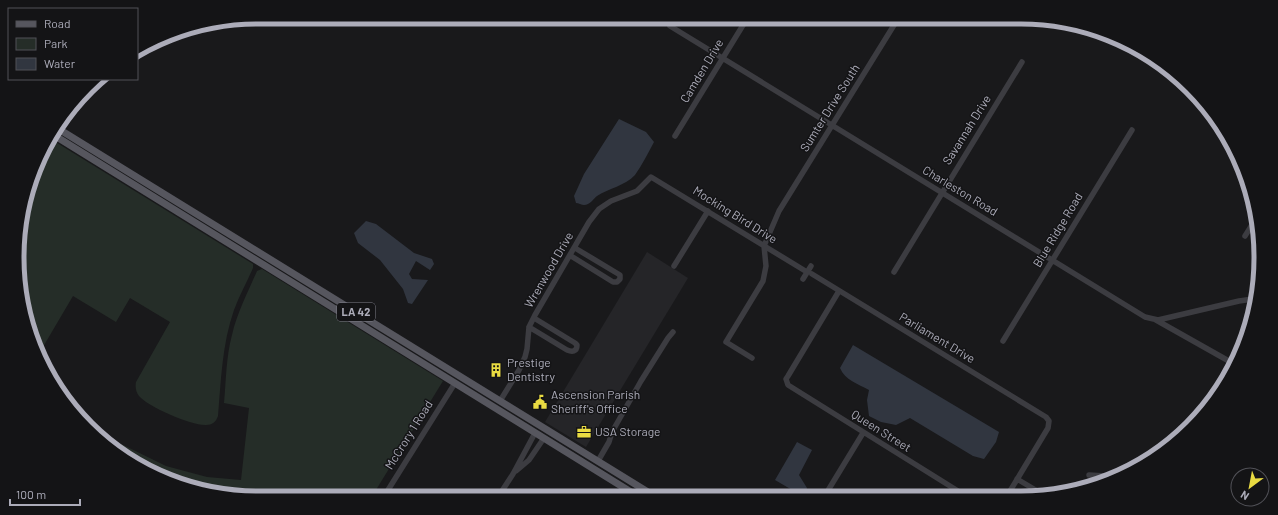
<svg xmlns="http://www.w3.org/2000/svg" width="1278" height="515" font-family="Barlow,sans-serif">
  <rect width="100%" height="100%" fill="#19191b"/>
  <path fill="#252528" d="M647,252l41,26 -102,169 -41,-25z"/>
  <path fill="#252d28" d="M49,138l204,126v4c-6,14 -14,28 -19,42 -12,34 -13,71 -16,106 -2,6 -6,9 -12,9 -13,1 -58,-18 -67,-29 -3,-4 -4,-9 -3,-14l34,-60 -40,-24 -14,24 -43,-26 -33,56 -18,-48 -3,-78z
    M262,269l181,112 -72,117h-113l-78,-13 -70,-38 3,-7 53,26 41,11 34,3 8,-72 -25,-5c2,-22 2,-46 8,-68 5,-22 16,-43 25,-64z"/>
  <path fill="#313640" d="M619,119l27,13 8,10c-6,11 -12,23 -19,33 -10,11 -26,13 -38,21 -4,3 -7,9 -13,9 -2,0 -6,-2 -8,-2l-2,-7 10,-22z
    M366,221l10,3 38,29 18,6 2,5 -4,6 -14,-9 -7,13 3,5 16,1 -16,24 -4,-1 -5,-14 -23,-29 -22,-17 -4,-10z
    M853,345l146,87 -3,10 -12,17 -11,-3 -63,-38 -14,7 -15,-3 -12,-6 -2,-16 2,-10c-11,-6 -24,-10 -29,-22z
    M797,442l15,8 -13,25 8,13 -2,6h-6l-24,-14z"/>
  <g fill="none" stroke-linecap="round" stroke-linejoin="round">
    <path stroke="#3c3c41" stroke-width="5.5" d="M670,26l475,291 13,3 81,-19 14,-2
      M675,136l73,-119
      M1245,236l10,-16
      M571,256l42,26h4l3,-3v-4l-45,-27
      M674,266l34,-55
      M894,272l128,-210
      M812,274l234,143 3,4 -1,7 -41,68
      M803,279l8,-13
      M839,291l-51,85 -2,3 2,6 178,111
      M1156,320l71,40
      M529,327l38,23c5,2 10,2 10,-5l-2,-2 -41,-25
      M1003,341l129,-211
      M752,358l-26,-16 37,-61 3,-15 -2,-20 15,-35 120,-194
      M500,401l19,-31 6,-13 2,-8 2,-22 6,-12 54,-93 10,-13 12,-8 26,-10 14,-14 156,95
      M598,461l11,-19 3,-10 29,-51 27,-43 5,-6
      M516,471l13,-11 15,-22
      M1089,475l17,1
      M1017,479l27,16
      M498,497l15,-23 22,-41
      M824,497l39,-64
      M383,498l72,-115"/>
    <path stroke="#56565e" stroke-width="7" d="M57,128l599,369
      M52,134l587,363"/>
  </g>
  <defs>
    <symbol id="building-bare" viewBox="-9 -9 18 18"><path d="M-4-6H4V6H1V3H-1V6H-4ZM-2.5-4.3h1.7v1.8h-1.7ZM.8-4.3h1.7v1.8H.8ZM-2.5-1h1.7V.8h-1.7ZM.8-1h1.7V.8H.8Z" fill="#e9db42" stroke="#141416" stroke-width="2.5" paint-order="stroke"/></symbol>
    <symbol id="civic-bare" viewBox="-9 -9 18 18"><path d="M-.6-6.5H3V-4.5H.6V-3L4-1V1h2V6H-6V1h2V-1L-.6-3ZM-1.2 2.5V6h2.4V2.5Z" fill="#e9db42" stroke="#141416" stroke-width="2.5" paint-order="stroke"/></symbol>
    <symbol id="office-bare" viewBox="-9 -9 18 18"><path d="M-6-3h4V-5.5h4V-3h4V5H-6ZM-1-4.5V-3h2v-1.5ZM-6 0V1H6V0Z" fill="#e9db42" stroke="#141416" stroke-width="2.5" paint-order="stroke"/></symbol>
  </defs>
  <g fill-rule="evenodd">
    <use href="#building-bare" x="486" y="360" width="20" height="20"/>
    <use href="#civic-bare" x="530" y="392" width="20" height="20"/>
    <use href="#office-bare" x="574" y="422" width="20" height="20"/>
  </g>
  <g text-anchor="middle" stroke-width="3" stroke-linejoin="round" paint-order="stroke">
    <rect fill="#141416" stroke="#7e7e88" stroke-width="1" x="337" y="303" width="38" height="18" rx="3"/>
    <g font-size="11" font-weight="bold" fill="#acacb9">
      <text x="356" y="316">LA 42</text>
    </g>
    <g font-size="12" fill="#acacb9" stroke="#141416">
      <text transform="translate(702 71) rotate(-59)" y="4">Camden Drive</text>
      <text transform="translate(830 108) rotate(-58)" y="4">Sumter Drive South</text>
      <text transform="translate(967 130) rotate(-58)" y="4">Savannah Drive</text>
      <text transform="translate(960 191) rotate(31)" y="4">Charleston Road</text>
      <text transform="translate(735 215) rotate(32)" y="4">Mocking Bird Drive</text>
      <text transform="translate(1058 230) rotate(-59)" y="4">Blue Ridge Road</text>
      <text transform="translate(549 270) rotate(-60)" y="4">Wrenwood Drive</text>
      <text transform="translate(937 338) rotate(31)" y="4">Parliament Drive</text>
      <text transform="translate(881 431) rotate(32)" y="4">Queen Street</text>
      <text transform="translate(409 435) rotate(-58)" y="4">McCrory 1 Road</text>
    </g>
    <g font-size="12" fill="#acacb9" stroke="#141416" text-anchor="start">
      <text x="507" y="367">Prestige<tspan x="507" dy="14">Dentistry</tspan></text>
      <text x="551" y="399">Ascension Parish<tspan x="551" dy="14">Sheriff's Office</tspan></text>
      <text x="595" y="436">USA Storage</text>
    </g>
  </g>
  <path d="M0 0H1278V515H0ZM257 24H1021A233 233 0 0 1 1254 257V258A233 233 0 0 1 1021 491H257A233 233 0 0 1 24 258V257A233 233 0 0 1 257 24Z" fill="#141416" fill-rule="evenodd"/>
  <path fill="none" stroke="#acacb9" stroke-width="5" d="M257 24H1021A233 233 0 0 1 1254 257V258A233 233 0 0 1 1021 491H257A233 233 0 0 1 24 258V257A233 233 0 0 1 257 24Z"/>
  <rect x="8" y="8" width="130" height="72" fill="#141416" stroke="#515157"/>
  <rect x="16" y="21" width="20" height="6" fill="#56565e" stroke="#515157"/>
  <text x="44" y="28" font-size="12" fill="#acacb9">Road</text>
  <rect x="16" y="38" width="20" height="12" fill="#252d28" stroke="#515157"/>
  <text x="44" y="48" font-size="12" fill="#acacb9">Park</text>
  <rect x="16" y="58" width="20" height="12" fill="#313640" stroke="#515157"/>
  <text x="44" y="68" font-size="12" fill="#acacb9">Water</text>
  <g transform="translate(1250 487) rotate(212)"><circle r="19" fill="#141416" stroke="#515157"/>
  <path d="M0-3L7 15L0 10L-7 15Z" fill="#e9db42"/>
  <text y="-6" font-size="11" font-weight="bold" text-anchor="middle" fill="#acacb9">N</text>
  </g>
  <path d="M10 499v6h70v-6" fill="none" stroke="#acacb9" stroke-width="2"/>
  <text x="16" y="499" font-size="12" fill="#acacb9" stroke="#141416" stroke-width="3" paint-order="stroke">100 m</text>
</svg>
